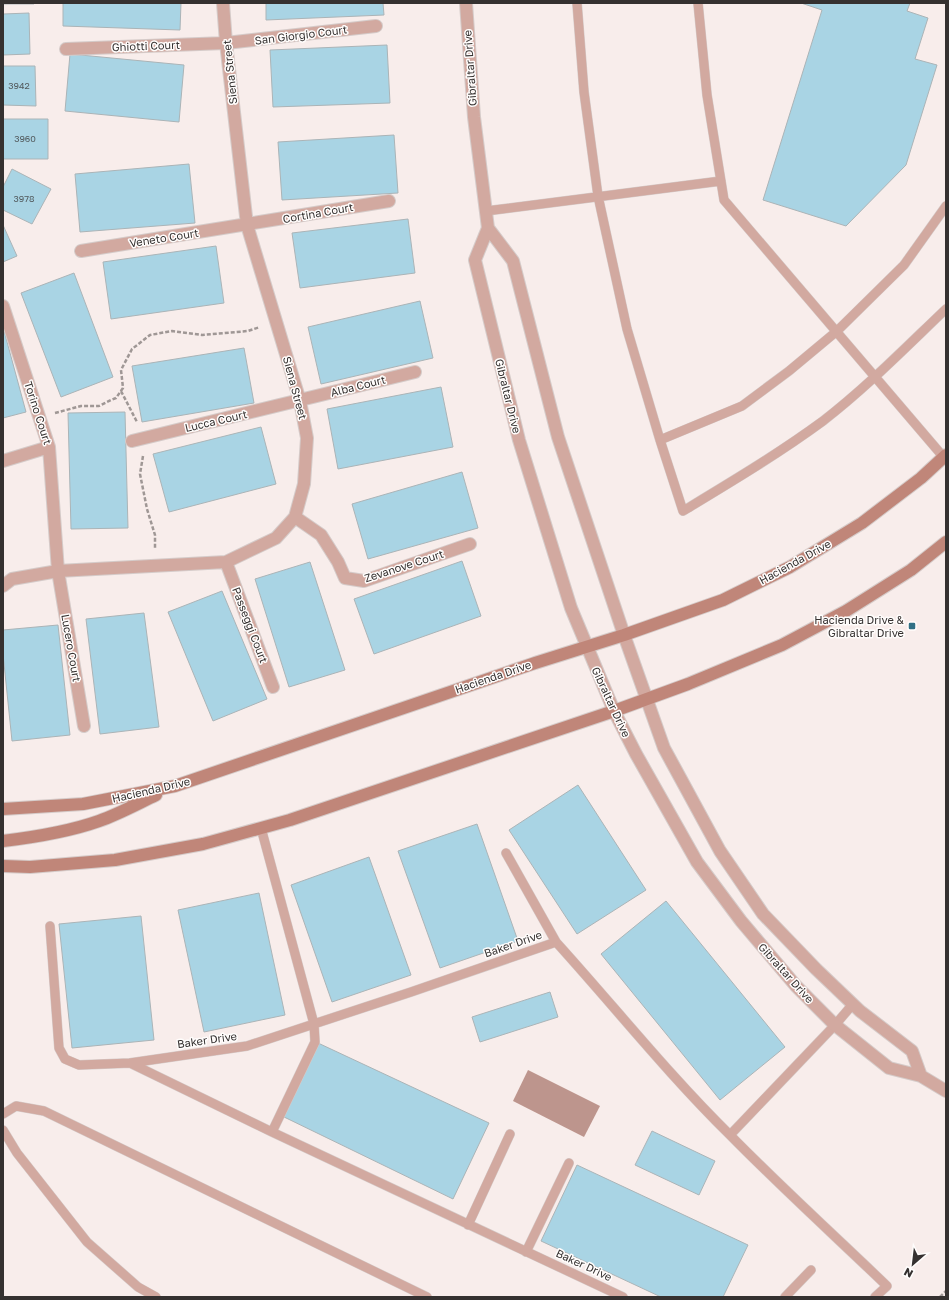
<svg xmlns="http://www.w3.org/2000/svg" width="949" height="1300" font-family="'Golos Text',sans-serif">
  <rect width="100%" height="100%" fill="#f8edeb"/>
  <path fill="#bd958d" d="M528,1070l72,36 -16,31 -71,-36z"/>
  <path fill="#a9d4e4" stroke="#abb4b7" d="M3,3h31v1h-31z
    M63,3h118l-1,27 -117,-4z
    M266,3h117l1,12 -118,5z
    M801,3h109l-3,8 21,7 -13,41 22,6 -31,100 -60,61 -83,-26 59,-190z
    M29,13l1,41 -27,1v-41z
    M387,45l3,58 -117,4 -3,-57z
    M70,54l114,11 -5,57 -114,-11z
    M3,66h32l1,40 -33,-1z
    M3,119h45v40h-45z
    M394,135l4,58 -116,7 -4,-58z
    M189,164l6,59 -115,9 -5,-58z
    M12,169l39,20 -19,35 -29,-14v-23z
    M408,219l7,54 -115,15 -8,-55z
    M3,225l14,31 -14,6z
    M216,246l8,57 -113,16 -8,-57z
    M74,273l39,104 -52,20 -40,-104z
    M420,301l13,57 -112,26 -13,-57z
    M3,327l23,85 -23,6z
    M244,348l10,55 -112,19 -10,-56z
    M441,387l12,60 -115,22 -11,-60z
    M125,412l3,116 -57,1 -3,-116z
    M261,427l15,57 -107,28 -16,-58z
    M462,472l16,56 -110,31 -16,-55z
    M462,561l19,55 -107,38 -20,-55z
    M310,562l35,108 -56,17 -34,-108z
    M222,591l45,108 -54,22 -45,-109z
    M144,613l15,114 -59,7 -14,-115z
    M58,625l12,110 -58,6 -9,-87v-24z
    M578,785l68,105 -69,44 -68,-104z
    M477,824l41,117 -78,27 -42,-117z
    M369,857l42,118 -79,27 -41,-117z
    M259,893l26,122 -81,17 -26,-122z
    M666,901l119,146 -65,53 -119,-146z
    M141,916l13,124 -82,8 -13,-124z
    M550,992l8,25 -78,25 -8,-25z
    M318,1043l171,80 -36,76 -171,-83z
    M652,1131l63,30 -16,34 -64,-30z
    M577,1165l171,80 -25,52h-62l-120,-56z"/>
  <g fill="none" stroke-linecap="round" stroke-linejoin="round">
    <defs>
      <path id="service" d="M577,3l7,89 14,104 29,133 33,111 23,71c48,-29 95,-57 140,-90 44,-34 83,-74 123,-112
        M698,3l9,92 17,105 222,260
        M486,211l235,-30
        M660,440l82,-34 47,-35 48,-40 67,-66 42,-59
        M261,828l53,196 1,18 -43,90
        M506,853l50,89
        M50,926l9,122 6,11 14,6 51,-2
        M3,1114l13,-8 28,5 383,186
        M3,1130l14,23 70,89 51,45 18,10
        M730,1135l105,-110 18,-21
        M468,1225l42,-91
        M526,1252l43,-89
        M623,1297l-351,-165 -142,-69 117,-17 164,-54 145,-50c58,64 112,132 174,193 51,52 105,101 157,151l-12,11
        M785,1297l26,-27"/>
      <path id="minor" d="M66,49l160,-6 150,-17
        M81,251l308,-50
        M3,306l46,141 9,124 26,155
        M132,441l283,-69
        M3,461l46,-14
        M295,517l26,18 17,27 7,16 19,3 106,-37
        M226,562l47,125
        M3,586l9,-7 46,-8 168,-9 50,-24 19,-21 9,-33 3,-46 -7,-37 -53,-176 -21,-182 -3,-40"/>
      <path id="tertiary" d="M466,3l8,114 14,111 -13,32 44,180 52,168 43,103 22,43 61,108 44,59 55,65 39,39 54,43 32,8 25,15
        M488,228l25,33 45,176 66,198 40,113 56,103 43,63 53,55 44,42 52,40 9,25"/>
      <path id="secondary" d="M3,809l80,-5 92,-18 360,-123 89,-28 99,-35 67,-33 72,-44 59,-45 25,-23
        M3,841c33,-4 65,-9 96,-20 20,-7 38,-17 57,-26
        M3,866l27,1 85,-7 88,-16 87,-24 324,-109 74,-27 94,-39 64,-34 65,-41 35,-28"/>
    </defs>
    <use href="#service" stroke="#d5cbc9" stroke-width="10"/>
    <use href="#minor" stroke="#d5cbc9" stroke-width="14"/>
    <use href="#tertiary" stroke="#d5cbc9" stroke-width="14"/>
    <use href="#secondary" stroke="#d5cbc9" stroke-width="14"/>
    <path stroke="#9f9795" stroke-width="2.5" stroke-dasharray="4 2" stroke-linecap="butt" d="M121,391l16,31
      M55,413l26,-7h18l12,-6 5,-2 7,-10 -2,-18 11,-21 18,-14 22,-4 30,4 46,-4 12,-4
      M143,456l-3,18 7,35 8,26v14
      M940,1297l6,-6"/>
    <use href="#service" stroke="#d2a9a0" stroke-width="9"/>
    <use href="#minor" stroke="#d2a9a0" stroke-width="12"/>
    <use href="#tertiary" stroke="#d2a9a0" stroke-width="12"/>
    <use href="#secondary" stroke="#c08679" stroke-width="12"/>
  </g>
  <rect fill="#317085" stroke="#fffdfc" stroke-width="1.5" x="908" y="622" width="8" height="8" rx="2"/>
  <g text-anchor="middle" stroke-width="3" stroke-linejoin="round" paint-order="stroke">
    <g font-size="9" fill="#525a5d">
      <text x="19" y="89">3942</text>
      <text x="25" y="142">3960</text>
      <text x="24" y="202">3978</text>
    </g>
    <g font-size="11" fill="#353130" stroke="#fffdfc">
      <text transform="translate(301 35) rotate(-7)" y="4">San Giorgio Court</text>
      <text transform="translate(146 46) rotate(-2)" y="4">Ghiotti Court</text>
      <text transform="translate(470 68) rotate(-94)" y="4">Gibraltar Drive</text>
      <text transform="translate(230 72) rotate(-96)" y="4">Siena Street</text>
      <text transform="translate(318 213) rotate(-10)" y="4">Cortina Court</text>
      <text transform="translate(164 238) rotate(-9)" y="4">Veneto Court</text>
      <text transform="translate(358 386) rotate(-14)" y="4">Alba Court</text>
      <text transform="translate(295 388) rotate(75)" y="4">Siena Street</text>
      <text transform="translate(508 396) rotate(76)" y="4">Gibraltar Drive</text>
      <text transform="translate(38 413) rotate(72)" y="4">Torino Court</text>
      <text transform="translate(216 421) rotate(-13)" y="4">Lucca Court</text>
      <text transform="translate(795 562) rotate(-29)" y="4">Hacienda Drive</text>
      <text transform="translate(404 566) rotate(-18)" y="4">Zevanove Court</text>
      <text transform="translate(250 625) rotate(69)" y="4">Passeggi Court</text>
      <text transform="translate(71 648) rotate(80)" y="4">Lucero Court</text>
      <text transform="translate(493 677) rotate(-19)" y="4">Hacienda Drive</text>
      <text transform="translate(611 702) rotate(65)" y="4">Gibraltar Drive</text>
      <text transform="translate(151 790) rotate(-13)" y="4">Hacienda Drive</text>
      <text transform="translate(513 944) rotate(-19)" y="4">Baker Drive</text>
      <text transform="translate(786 973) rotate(48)" y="4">Gibraltar Drive</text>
      <text transform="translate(207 1040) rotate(-8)" y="4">Baker Drive</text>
      <text transform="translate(584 1265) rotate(25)" y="4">Baker Drive</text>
    </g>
    <g font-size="11" fill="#353130" stroke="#fffdfc" text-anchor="end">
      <text x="904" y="624">Hacienda Drive &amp;<tspan x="904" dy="13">Gibraltar Drive</tspan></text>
    </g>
  </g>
  <rect width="949" height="1300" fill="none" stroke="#353130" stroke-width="8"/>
  <g transform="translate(913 1264) rotate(208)" stroke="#fffdfc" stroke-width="3" paint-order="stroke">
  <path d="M0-3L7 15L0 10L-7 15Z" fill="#353130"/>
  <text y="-6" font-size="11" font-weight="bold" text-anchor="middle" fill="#353130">N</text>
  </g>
</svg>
